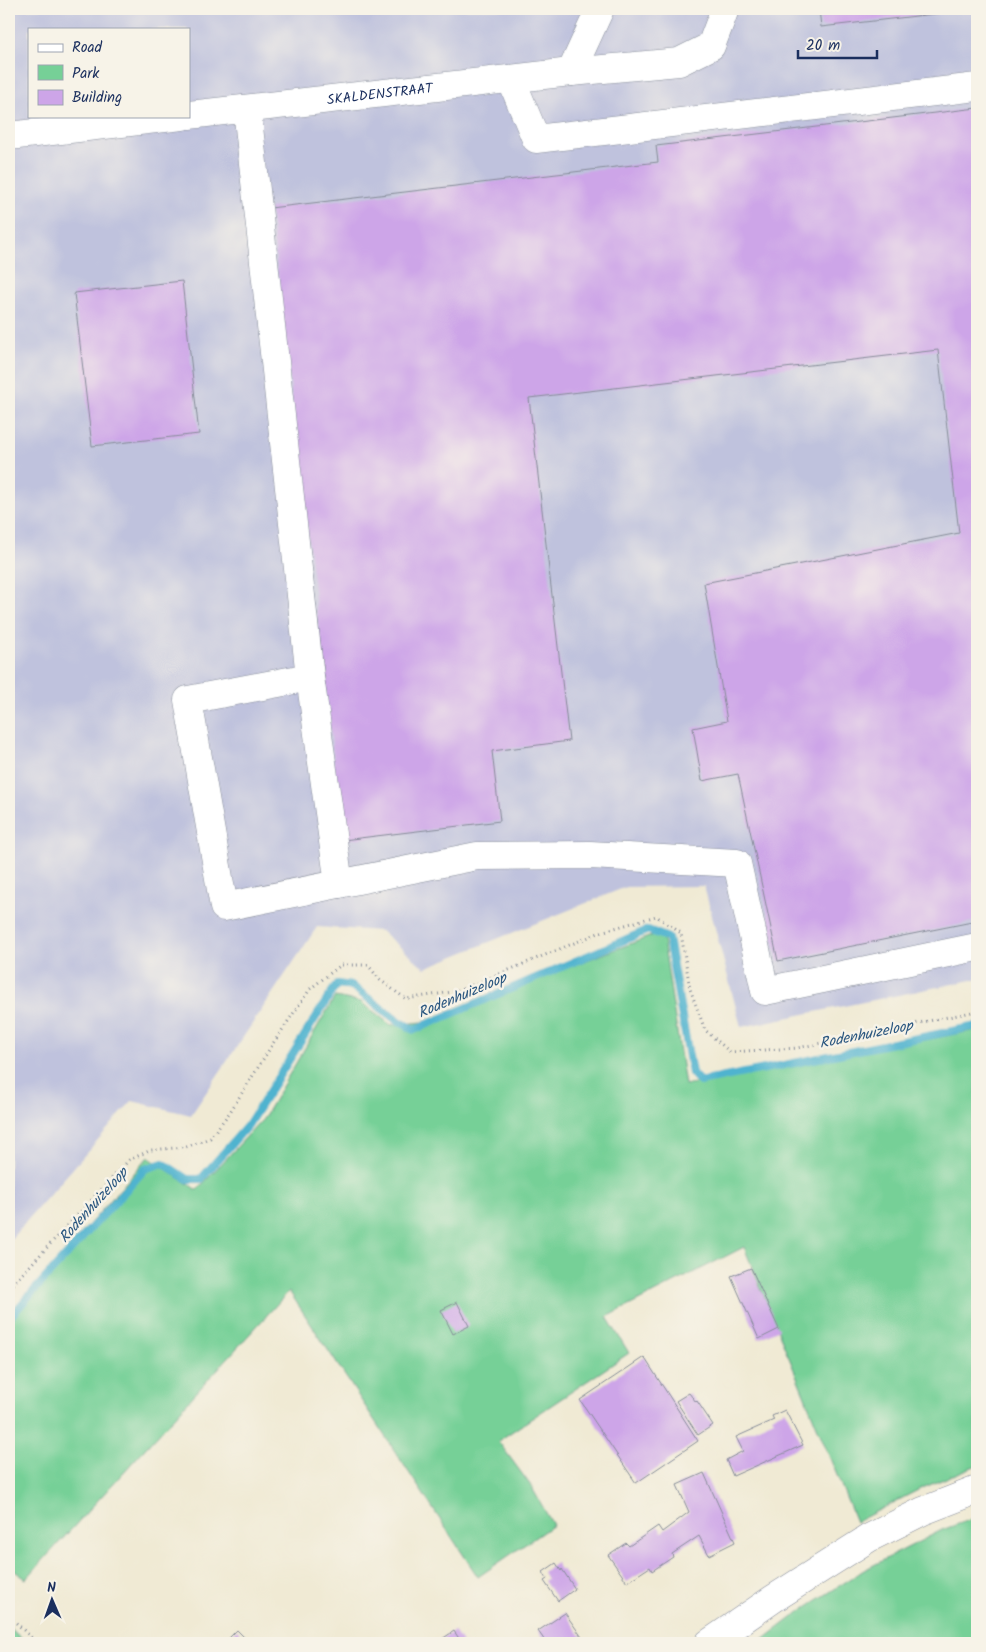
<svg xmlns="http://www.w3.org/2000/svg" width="986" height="1652" font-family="Kalam,sans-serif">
  <rect width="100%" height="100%" fill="#f7f3e8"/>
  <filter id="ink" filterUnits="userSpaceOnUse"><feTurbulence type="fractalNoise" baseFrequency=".02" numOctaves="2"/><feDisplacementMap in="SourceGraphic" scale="10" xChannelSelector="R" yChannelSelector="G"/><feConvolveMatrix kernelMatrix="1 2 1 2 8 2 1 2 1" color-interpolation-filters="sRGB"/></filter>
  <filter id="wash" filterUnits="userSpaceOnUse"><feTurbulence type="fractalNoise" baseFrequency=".0096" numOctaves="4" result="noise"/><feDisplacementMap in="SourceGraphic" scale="20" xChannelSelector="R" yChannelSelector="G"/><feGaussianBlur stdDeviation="1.12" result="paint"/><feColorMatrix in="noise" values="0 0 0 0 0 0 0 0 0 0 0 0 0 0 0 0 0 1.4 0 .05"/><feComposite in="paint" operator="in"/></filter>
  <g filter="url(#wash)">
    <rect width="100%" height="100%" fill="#f0ead4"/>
    <path fill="#bfc2dd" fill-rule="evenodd" d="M9,9h968v970l-236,48 -37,-141 -78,1 -201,81 -44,-37 -64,-4 -126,188 -59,-14 -123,140zM29,29h160v87h-160z"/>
    <path fill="#76d097" stroke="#48807a" d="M662,932l23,153 292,-55v435l-57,24 -64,33 -112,-275 -137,70 22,36 -131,88 33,45 22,39 -75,52 -189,-286 -263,288 -17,-12v-250l139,-160 49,33 66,-71 72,-122 26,5 30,23 43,-4 89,-37z
      M977,1517v126h-218l46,-35 59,-38 78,-40z
      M9,1627l17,16h-17z"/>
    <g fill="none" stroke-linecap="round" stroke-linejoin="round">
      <path stroke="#50b3cf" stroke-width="8" d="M9,1318l136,-149 18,-6 24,16h14l47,-54 89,-141 15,2 42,32 20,12 234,-100 20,8 24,135 8,9 277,-56"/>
    </g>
    <g id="blocks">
      <path fill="#cda5e8" d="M819,9h150v1l-148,17z
        M977,108v813l-199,40 -40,-187 -36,7 -9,-53 34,-7 -23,-138 255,-50 -21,-183 -409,48 40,343 -77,10 8,70 -157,19 -73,-632 388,-46 -2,-16z
        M182,281l17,153 -107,12 -18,-153z
        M751,1268l28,61 -20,10 -28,-63z
        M457,1302l12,24 -16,8 -12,-24z
        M644,1357l54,84 -62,42 -56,-83z
        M689,1393l7,9 1,-1 16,24 -15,10 -22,-34z
        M785,1410l18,35 -70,31 -7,-16 17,-9 -7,-14 38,-17 -2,-4z
        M704,1473l31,69 -26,13 -10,-19 -27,18 1,3 -21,14 -2,-4 -23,15 -19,-27 18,-12 3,3 29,-20 4,6 27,-20 -12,-27z
        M556,1563l5,8 1,-2 13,20 -17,12 -14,-20 3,-2 -4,-7z
        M565,1613l21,30h-44l3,-2 -7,-10z
        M237,1630l13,13h-18l-4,-4z
        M454,1631l8,12h-26z"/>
    </g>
  </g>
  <g filter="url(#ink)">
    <use href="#blocks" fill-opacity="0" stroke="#868c99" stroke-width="1"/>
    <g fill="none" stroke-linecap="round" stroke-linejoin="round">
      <defs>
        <g id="minor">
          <path d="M571,72l29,-63"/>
          <path d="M511,79l25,60 441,-52"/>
          <path d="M247,109l63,568 -122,23 36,207 253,-51 113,-1 147,8 28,128 212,-44"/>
          <path id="s1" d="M189,115l382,-43 108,-10 32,-16 14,-37"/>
          <path d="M9,136l173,-20"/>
          <path d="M310,677l29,207"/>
          <path d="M709,1643l64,-44 96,-61 54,-27 54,-21"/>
        </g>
      </defs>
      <use href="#minor" stroke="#868c99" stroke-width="29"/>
      <path stroke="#868c99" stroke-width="3" stroke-dasharray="1 4" stroke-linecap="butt" d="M9,1288l120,-128 22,-10 35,-3 24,-9 20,-26 44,-70 36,-53 31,-24h27l12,15 26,19 52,-8 143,-59 55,-16 25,17 9,56 15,41 25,22 67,-4 180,-37
        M9,1616l28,27"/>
      <use href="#minor" stroke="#fff" stroke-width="28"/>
    </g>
  </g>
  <g text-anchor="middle" stroke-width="5" stroke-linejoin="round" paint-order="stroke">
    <g font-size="14" fill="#1b2f5e" stroke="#f7f3e8">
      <text dy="5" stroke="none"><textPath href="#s1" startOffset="192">SKALDENSTRAAT</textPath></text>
    </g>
    <g font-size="15" font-style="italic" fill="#2b5780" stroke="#f7f3e8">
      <text transform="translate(462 995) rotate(-23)" y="5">Rodenhuizeloop</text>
      <text transform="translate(866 1034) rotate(-11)" y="5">Rodenhuizeloop</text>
      <text transform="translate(93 1205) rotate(-48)" y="5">Rodenhuizeloop</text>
    </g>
  </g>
  <rect width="986" height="1652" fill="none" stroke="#f7f3e8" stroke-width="30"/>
  <rect x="28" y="28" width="162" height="90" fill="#f7f3e8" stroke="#9fa5b1"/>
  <rect x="38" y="44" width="25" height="8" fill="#ffffff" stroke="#9fa5b1"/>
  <text x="72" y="52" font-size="15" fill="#1b2f5e">Road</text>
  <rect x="38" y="65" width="25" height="15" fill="#76d097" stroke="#9fa5b1"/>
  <text x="72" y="78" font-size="15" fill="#1b2f5e">Park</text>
  <rect x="38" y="90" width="25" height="15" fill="#cda5e8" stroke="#9fa5b1"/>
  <text x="72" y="102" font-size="15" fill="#1b2f5e">Building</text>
  <g transform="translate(52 1600) rotate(358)" stroke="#f7f3e8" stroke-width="4" paint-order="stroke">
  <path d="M0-4L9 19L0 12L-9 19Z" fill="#1b2f5e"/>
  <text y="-8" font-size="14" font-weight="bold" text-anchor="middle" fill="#1b2f5e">N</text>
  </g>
  <path d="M798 50v8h79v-8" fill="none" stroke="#1b2f5e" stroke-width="2.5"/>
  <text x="806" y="50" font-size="15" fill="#1b2f5e" stroke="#f7f3e8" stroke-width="4" paint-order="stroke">20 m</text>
</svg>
